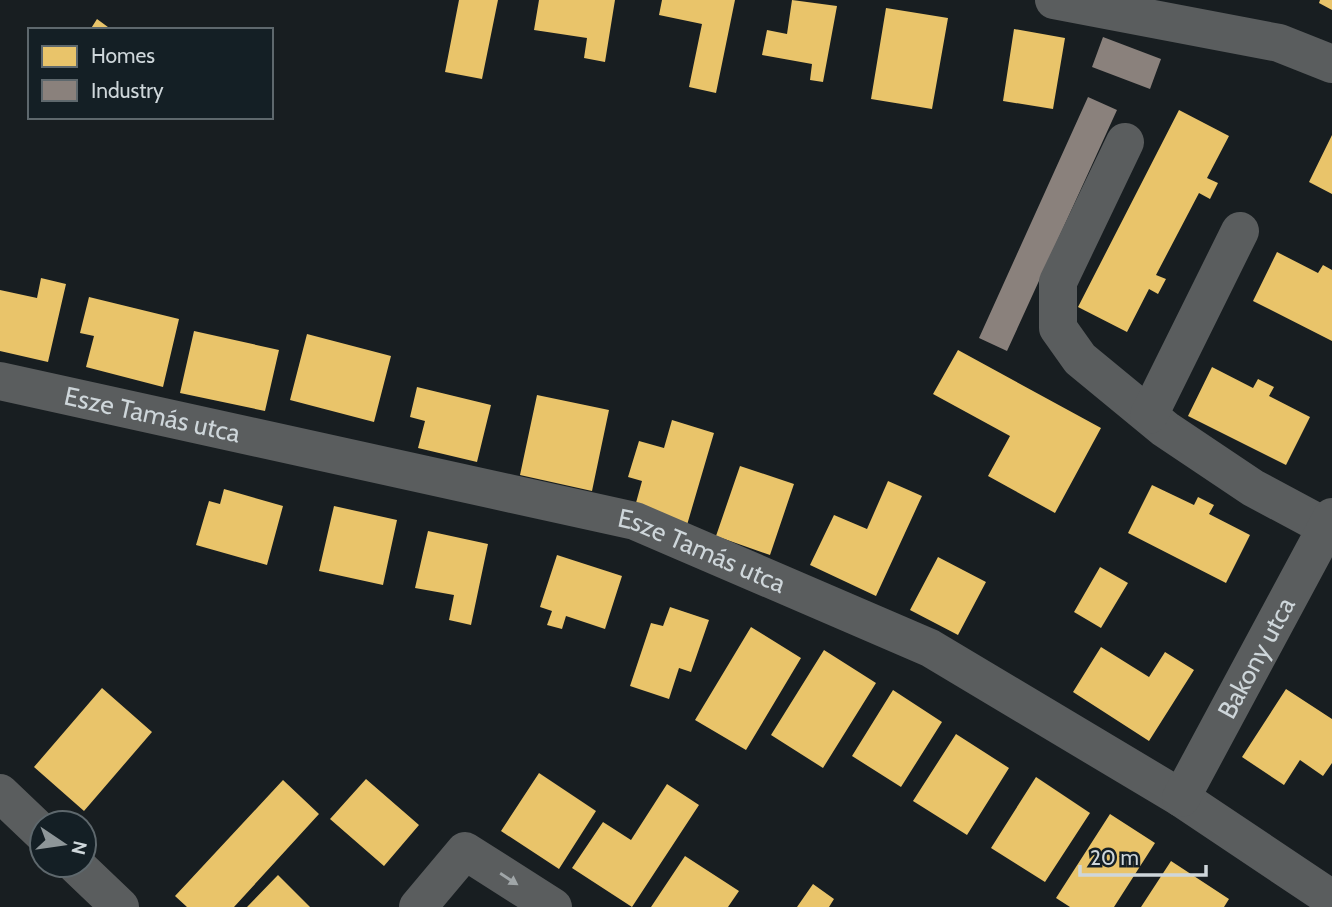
<svg xmlns="http://www.w3.org/2000/svg" width="1332" height="907" font-family="Cabin,sans-serif">
  <rect width="100%" height="100%" fill="#181e21"/>
  <path fill="#e9c46a" d="M459,0h39l-16,79 -37,-7z
    M539,0h76l-10,62 -21,-4 3,-20 -53,-8z
    M662,0h73l-19,93 -27,-6 13,-63 -43,-9z
    M792,0l45,6 -14,76 -13,-2 2,-16 -50,-9 5,-25 20,4z
    M1320,0h12v10l-13,-7z
    M886,8l62,10 -16,91 -61,-10z
    M97,19l15,11h-22z
    M1014,29l51,9 -12,71 -50,-8z
    M1179,110l50,26 -22,42 11,5 -8,16 -11,-6 -43,82 10,4 -8,15 -9,-5 -22,43 -49,-25z
    M1332,135v59l-23,-12z
    M1277,252l41,21 5,-8 9,5v71l-79,-40z
    M41,278l25,6 -18,78 -48,-11v-61l37,8z
    M89,297l90,22 -16,68 -77,-20 8,-31 -14,-3z
    M194,331l85,19 -14,61 -85,-18z
    M307,334l84,22 -17,66 -84,-22z
    M958,350l143,78 -46,85 -67,-37 22,-40 -77,-42z
    M1212,367l41,21 5,-9 16,8 -5,9 41,21 -24,48 -98,-49z
    M417,387l74,18 -14,57 -59,-14 7,-27 -15,-4z
    M537,395l72,15 -17,81 -72,-16z
    M672,420l42,13 -27,92 -53,-15 8,-29 -14,-4 11,-36 25,7z
    M740,466l54,18 -24,71 -54,-19z
    M888,481l34,15 -46,100 -66,-31 24,-50 33,14z
    M1152,485l42,20 4,-8 16,8 -5,9 41,21 -24,48 -98,-50z
    M224,489l59,17 -16,59 -71,-20 13,-44 11,3z
    M334,506l63,14 -14,65 -64,-14z
    M428,531l60,13 -17,81 -22,-5 5,-25 -39,-7z
    M557,555l65,21 -17,53 -39,-13 -4,13 -15,-4 5,-14 -12,-4z
    M938,557l48,25 -28,53 -48,-25z
    M1100,567l28,16 -27,45 -27,-16z
    M670,607l39,13 -18,52 -12,-4 -10,31 -39,-13 21,-63 12,3z
    M751,627l50,31 -55,92 -51,-30z
    M1101,647l48,30 16,-25 29,18 -45,71 -76,-49z
    M824,650l52,33 -53,85 -52,-33z
    M102,688l50,44 -68,79 -50,-44z
    M1286,689l46,30v44l-9,13 -23,-16 -16,25 -42,-28z
    M893,690l49,32 -41,65 -49,-31z
    M956,734l53,34 -42,67 -54,-34z
    M539,773l57,38 -37,58 -58,-38z
    M1036,777l54,36 -45,69 -54,-34z
    M366,779l53,46 -35,41 -54,-47z
    M283,780l36,34 -85,93h-47l-12,-11z
    M667,784l32,21 -67,102 -60,-39 31,-46 28,18z
    M1110,814l45,29 -41,64h-44l-14,-9z
    M685,856l54,35 -11,16h-77z
    M1171,861l58,38 -5,8h-83z
    M278,875l32,32h-63z
    M813,884l21,15 -5,8h-32z"/>
  <path fill="#8a817c" d="M1103,37l58,22 -11,30 -58,-22z
    M1088,97l29,13 -110,241 -28,-13z"/>
  <g fill="none" stroke-linecap="round" stroke-linejoin="round">
    <g stroke="#5a5d5e" stroke-width="38">
      <path d="M1054,0l225,43 53,21"/>
      <path d="M1125,142l-67,140v46l22,31 85,70 88,59 73,39"/>
      <path id="s1" d="M0,381l635,140 295,127 251,150 151,101"/>
      <path d="M1149,415l91,-184"/>
      <path d="M0,793l42,40"/>
      <path id="s2" d="M1181,798l151,-281"/>
      <path d="M76,865l44,42"/>
      <path d="M418,907l47,-56 88,56"/>
    </g>
  </g>
  <defs><path id="oneway-solid" d="M-6-.8H1V-3.2L6.5 0L1 3.2V.8H-6Z" transform="scale(1.75)"/></defs>
  <use fill="#a0a6a8" href="#oneway-solid" transform="translate(509 879) rotate(33)"/>
  <g text-anchor="middle" stroke-width="7" stroke-linejoin="round" paint-order="stroke">
    <g font-size="26" fill="#ced6da" stroke="#141f25">
      <text dy="9" stroke="none"><textPath href="#s1" startOffset="156">Esze Tamás utca</textPath></text>
      <text dy="9" stroke="none"><textPath href="#s1" startOffset="723">Esze Tamás utca</textPath></text>
      <text dy="9" stroke="none"><textPath href="#s2" startOffset="159">Bakony utca</textPath></text>
    </g>
  </g>
  <rect x="28" y="28" width="245" height="91" fill="#141f25" stroke="#5e686d" stroke-width="2"/>
  <rect x="42" y="46" width="35" height="21" fill="#e9c46a" stroke="#5e686d" stroke-width="2"/>
  <text x="91" y="63" font-size="21" fill="#ced6da">Homes</text>
  <rect x="42" y="80" width="35" height="21" fill="#8a817c" stroke="#5e686d" stroke-width="2"/>
  <text x="91" y="98" font-size="21" fill="#ced6da">Industry</text>
  <g transform="translate(63 844) rotate(103)"><circle r="33" fill="#141f25" stroke="#5e686d" stroke-width="2"/>
  <path d="M0-5L12 26L0 18L-12 26Z" fill="#8e9699"/>
  <text y="-10" font-size="19" font-weight="bold" text-anchor="middle" fill="#ced6da">N</text>
  </g>
  <path d="M1080 865v10h126v-10" fill="none" stroke="#ced6da" stroke-width="3.5"/>
  <text x="1090" y="865" font-size="21" fill="#ced6da" stroke="#141f25" stroke-width="5" paint-order="stroke">20 m</text>
</svg>
